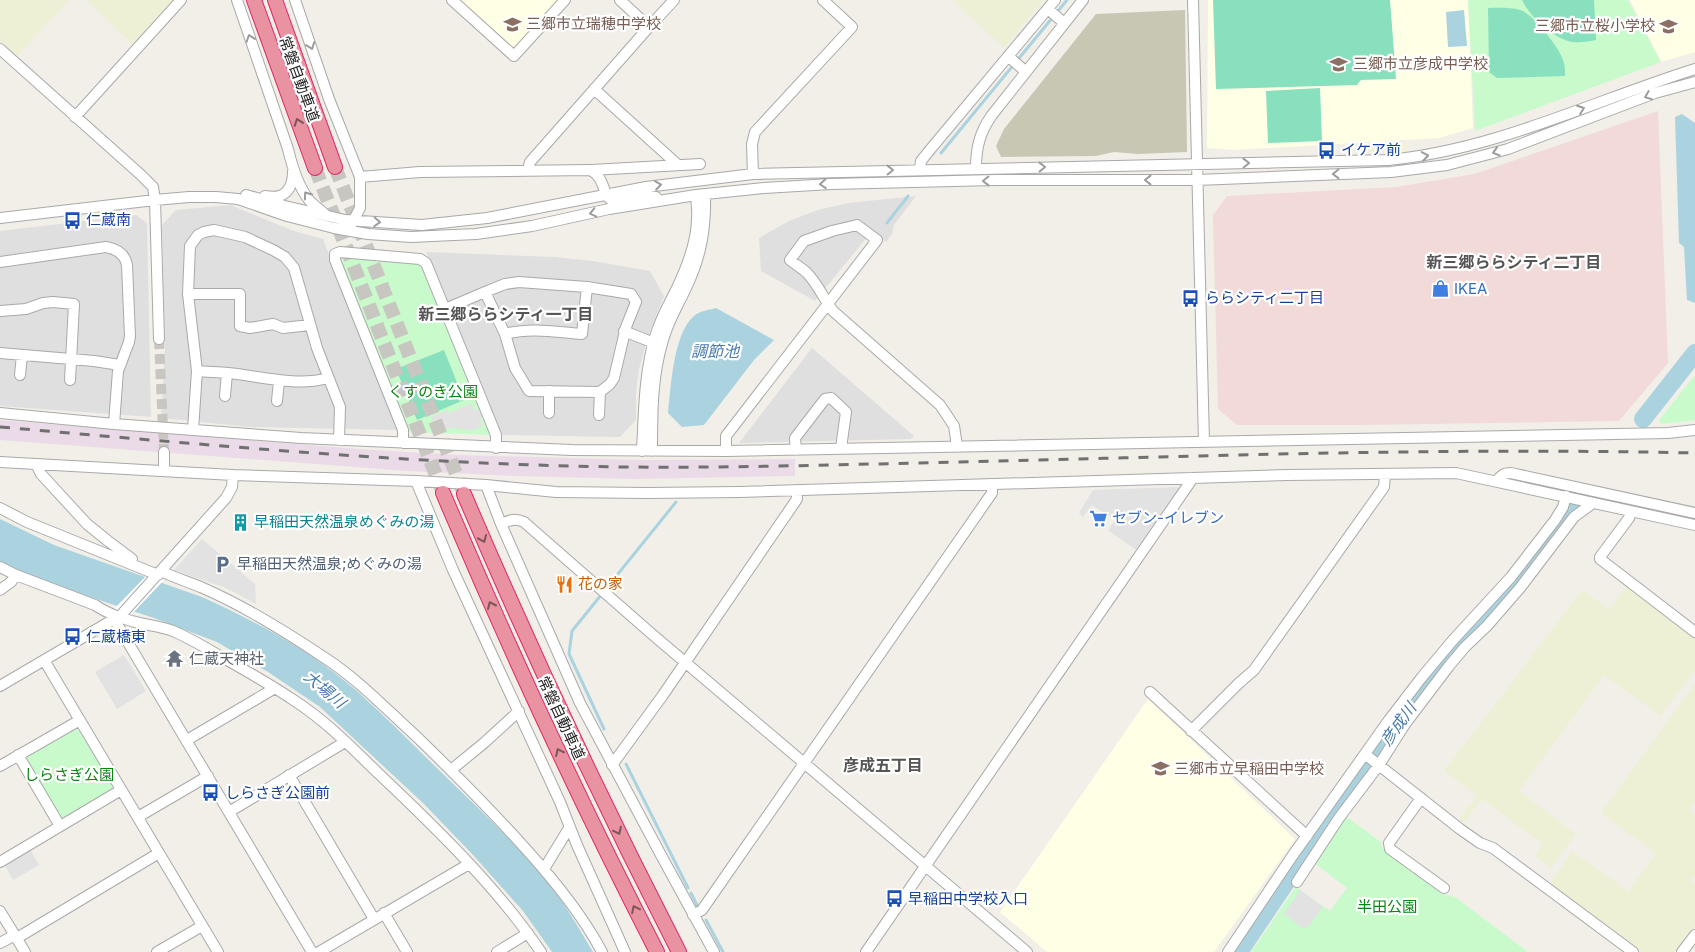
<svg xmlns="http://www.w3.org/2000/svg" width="1695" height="952" font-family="Inter,'Noto Sans JP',sans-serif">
  <rect width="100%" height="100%" fill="#f2efe9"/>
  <path fill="#e0dfdf" d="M916,196l-22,29 -2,9 -6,8 -14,-11 -57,70 -54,-30 -2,-33 30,-17 29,-11 30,-7z
    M230,205l64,26 29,8 43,111 34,80 -149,-3 -90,-9 4,-68 -3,-125 14,-15z
    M136,215l11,8 4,194 -151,-11v-175z
    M426,252l128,5 39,4 57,10 14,25 -16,40 -9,33 -3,22v29l-16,17 -118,-2z
    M812,348l102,88 -3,3 -172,4z"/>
  <path fill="#f2dad9" d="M1658,111l10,252 -49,58 -258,4h-124l-19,-16 -5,-194 14,-19 169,-9 78,-13z"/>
  <path fill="#ebdbe8" d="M0,420l359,29 99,6 184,5 153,-1v17l-159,3 -121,-3 -108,-5 -407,-31z"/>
  <path fill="#ffffe5" d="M457,0h104l-43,48 -6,1z
    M1208,0h260l5,128 -34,10 -205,12 -27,-2z
    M1630,0h65v52l-34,10z
    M1148,699l147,140 -81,113h-167l-47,-40z"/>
  <path fill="#c7c7b4" d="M1185,10l2,142 -49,2 -24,-2 -18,4 -95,1 -5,-11 8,-17 92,-115z"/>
  <path fill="#eef0d5" d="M0,0h69l-52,56 -17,-16z
    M86,0h88l-41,45z
    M952,0h92l-40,48z
    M1627,586l68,51v34l-35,45 -56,-41 -85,116 57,43 -25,34 -16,-12 7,-12 -60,-45 -20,25 -4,-3 19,-25 -33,-25 138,-181 27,19z
    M1695,683v120l-5,8 5,4v61l-3,4 3,3v42l-20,27h-33l-92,-69 22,-32 56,40 28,-37 -55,-41z"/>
  <path fill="#c8facc" d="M1468,0h160l33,62 -186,69z
    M343,256l75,7 4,3 69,166 -2,3 -80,-3 -69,-173z
    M1695,375v45l-33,4 -3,-4z
    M75,729l4,2 34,55 -1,5 -49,29 -4,-1 -35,-58 2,-5z
    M1344,815l37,27 1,5 60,47 13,3 73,55h-277l45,-65 34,24 17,-23 -33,-25z"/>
  <path fill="#88e0be" d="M1213,0h177l6,79 -35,1 -4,5 -141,4z
    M1522,0h72l2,40c-9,2 -22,4 -31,0 -16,-6 -36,-25 -43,-40z
    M1488,8c10,0 21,-1 32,2 12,3 39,37 43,50 2,5 2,10 2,16l-68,2 -8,-6z
    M1320,88l2,53 -54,2 -2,-52z
    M444,350l20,50 -47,20 -21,-51z"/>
  <path fill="#e2e2e2" d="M472,403l3,8 6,-3 3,8 -4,2 3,8 -10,4 -15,-1 -1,-1 -12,1 -2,-4 -6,3 -2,-1 -4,-10 16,-7 2,3z
    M1178,487l1,2 -43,61 -28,-20 7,-10 -23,-15 -9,12 -4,-4 14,-23z
    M202,539l53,45 1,20 -30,-16 -52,-18z
    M124,655l22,36 -29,18 -22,-37z
    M30,849l9,16 -26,15 -9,-16z
    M1300,890l23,17 -15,20 -1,-1 -3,3 -20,-15z"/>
  <path fill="#aad3df" d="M1464,10l3,36 -19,1 -2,-35z
    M1682,114l13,9v180l-8,-3 -3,-53 -5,-4 -4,-126z
    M716,308l58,32 -20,20 -50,65 -22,2 -14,-14c3,-26 5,-79 26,-97 5,-5 15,-6 22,-8z
    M0,519l54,26 148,52c55,25 109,54 155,94 29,26 57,55 85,82 42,41 87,82 121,130 11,16 20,33 30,49h-41l-29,-41 -50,-56 -49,-51 -104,-97 -52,-35 -51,-30 -63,-24 -104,-34 -50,-21z"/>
  <path fill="#fff" d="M148,574l16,6 -33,35 -17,-6z"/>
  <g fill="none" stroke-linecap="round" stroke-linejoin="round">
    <path stroke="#aad3df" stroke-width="3" d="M941,153l126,-153
      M887,223l21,-27
      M604,729l-35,-75 3,-23 104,-129
      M626,764l62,124
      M691,893l7,14
      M706,920l17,32"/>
    <path stroke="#aad3df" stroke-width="18" d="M1643,419l52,-66
      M1239,952l99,-147 38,-49 21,-33 66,-83 58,-63 52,-69"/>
    <path stroke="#c8c6c1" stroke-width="10" stroke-dasharray="10 5" stroke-linecap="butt" d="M159,339l5,113"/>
    <path stroke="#c8c6c1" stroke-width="14" stroke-dasharray="14 7" stroke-linecap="butt" d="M335,167l129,327
      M315,168l128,325"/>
    <defs>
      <path id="minor" d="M237,0l51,149c4,17 10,37 21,51 5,6 12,10 18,16
        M295,0l34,99 31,78v31l-9,17
        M452,0l62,56 51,-56
        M1193,0l11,442
        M1048,9l16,14
        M649,27l25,-27
        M0,49l141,126 12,12 2,13 4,139
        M1008,56l17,15
        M594,89l84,76
        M75,117l106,-117
        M976,168c0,-21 4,-36 16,-53l91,-115
        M920,169l1,-8 8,-10 126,-151
        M528,170l2,-8 8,-9 111,-126 -29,-27
        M591,170l109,-6
        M753,174l-1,-30 3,-12 97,-105 -29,-27
        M360,177l60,-5 170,-2c16,7 12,27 22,30 7,2 17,-2 24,-3 6,-1 13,-1 20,0
        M246,195l39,11 60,14 77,5 65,-7 159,-31 107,-13 635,-14c107,-10 205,-59 307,-91
        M265,196c20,4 28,-7 28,-25
        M0,218l155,-18 34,-3h27l22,2 49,17 47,12 34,6 43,3 21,-1 44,-2 56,-8 77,-17 87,-14 68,-7 67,-4 164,-4h202l194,-8 56,-7 61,-16 147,-56 40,-11
        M0,262l106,-15c11,2 19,7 21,18l3,71 -1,6 -11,29 -4,53
        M188,294h52v32l10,2 23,-4 10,4 27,-3
        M445,309l40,-17 20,-8 14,-2 68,5 44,7 5,8 -10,25 -12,51 -4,6 -10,8 -71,-1 -14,-23 -10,-34 -20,-42
        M0,311l26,-2 17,-6 10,-1 21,2 -4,76
        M624,331l30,12
        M505,334c25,-7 51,-2 77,0l5,-47
        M0,353l94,8 26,4
        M197,371c10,1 21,1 31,2 32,3 69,14 100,5
        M20,375l2,-20
        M225,396l2,-23
        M277,401l2,-20
        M0,413l114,11 187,14 271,12 154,1 942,-18 27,-3
        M549,413v-22
        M599,415l1,-23
        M193,430l4,-59 -9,-77 2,-48 8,-11 6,-3 10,-2 31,7 28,13 12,7 9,11 23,80 23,59 -1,33
        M403,443v-13l-68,-170v-6l5,-2 80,7 6,4 70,172v13
        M796,450l-1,-12 30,-39 6,-1 15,14 -5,36
        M642,451c2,-38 2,-77 13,-114 5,-18 14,-33 22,-49 10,-21 20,-47 20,-70 1,-8 -1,-15 -1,-23
        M652,451c0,-38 0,-75 11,-111 5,-18 15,-35 23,-52 15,-31 20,-60 19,-94
        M726,451v-15l151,-196 -20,-15 -25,6 -28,10 -14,19c6,5 12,8 17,13 10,10 17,26 26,38l107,94 14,21 3,20
        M164,452v19
        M0,462l233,13 183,6 70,4 70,7 90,1 93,-1 548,-17 169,-2 239,52
        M36,464l5,10 46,50 21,17 24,18
        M416,481l37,89 107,232 17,43 48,107
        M1497,481c4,-6 7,-8 14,-8l184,40
        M486,485l15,39 79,179 82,154 52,95
        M0,508l27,14 131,53
        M1631,512l-2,6 -29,39v2l95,73
        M501,524c9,-4 14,-6 23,-2l129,113 374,317
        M0,567l16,8 79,30c13,9 33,16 49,19 10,2 19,3 29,7 19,8 36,19 54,29 23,13 46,26 68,41 31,20 57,47 83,72 58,55 118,113 163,179
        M161,571c14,7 28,11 42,17 41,18 85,45 122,70 34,22 62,52 92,79 37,36 74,73 108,111 29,32 57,66 77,104
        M0,590l11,-8 5,-7
        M114,619l198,333
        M44,660l174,292
        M0,686l121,-71 105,-117 6,-11 1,-12
        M1150,692l157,144
        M1191,731l48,-48 15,-13 130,-183 1,-13
        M187,740l88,-52
        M18,755l42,71
        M1366,755l94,74 20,14 13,5 140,104
        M612,765l51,-70 134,-196v-9
        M0,766l80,-46
        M451,770l33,-27 35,-32
        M289,775l85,144
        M1421,798l-32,45 1,6 54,39
        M229,812l116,-70
        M138,817l70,-41
        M0,862l121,-72
        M544,869l25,-41
        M1297,882l42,-64 40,-53 26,-41 44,-58 16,-19 22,-21 33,-38 54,-71 19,-14
        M0,911l25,41
        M384,913l23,39
        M693,915l9,-5 290,-417v-9
        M17,938l142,-85
        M0,943l15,-8
        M157,952l45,-26
        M319,952l150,-88
        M497,952l31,-19
        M866,952l327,-474
        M1228,952l65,-97 96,-135 33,-43 31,-37 58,-63 44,-57 8,-13 3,-11
        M1682,952l13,-17"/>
      <path id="highway" d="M254,0l61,168
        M275,0l60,167
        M443,493c66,156 137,309 214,459
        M464,494c66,155 138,308 215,458"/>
    </defs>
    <use href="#minor" stroke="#a9a9a9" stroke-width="12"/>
    <use href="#highway" stroke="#dc2a67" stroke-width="16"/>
    <use href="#minor" stroke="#fff" stroke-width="10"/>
    <use href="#highway" stroke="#e892a2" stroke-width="14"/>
    <path stroke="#707070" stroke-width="3" stroke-dasharray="10 10" stroke-linecap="butt" d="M0,427c209,18 419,38 629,40 97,1 194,-2 290,-4 259,-6 517,-16 776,-10"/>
  </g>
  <defs><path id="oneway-chevron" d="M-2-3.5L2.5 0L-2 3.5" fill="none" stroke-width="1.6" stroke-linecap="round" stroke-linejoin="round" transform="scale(1.25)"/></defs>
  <g stroke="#9c9c9c">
    <use href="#oneway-chevron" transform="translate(250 38) rotate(-109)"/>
    <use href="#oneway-chevron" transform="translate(311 46) rotate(70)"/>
    <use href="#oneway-chevron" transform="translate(1648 96) rotate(158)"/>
    <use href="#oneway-chevron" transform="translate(1581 109) rotate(-20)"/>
    <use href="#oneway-chevron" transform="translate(1496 152) rotate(163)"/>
    <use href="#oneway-chevron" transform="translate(1425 156) rotate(-10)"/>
    <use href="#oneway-chevron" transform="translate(1246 163) rotate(-1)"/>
    <use href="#oneway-chevron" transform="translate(1042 167) rotate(-1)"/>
    <use href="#oneway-chevron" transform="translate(890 170) rotate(-1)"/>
    <use href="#oneway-chevron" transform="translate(1336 174) rotate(179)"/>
    <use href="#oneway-chevron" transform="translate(1148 180) rotate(180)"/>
    <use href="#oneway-chevron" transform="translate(986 181) rotate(179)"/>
    <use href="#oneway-chevron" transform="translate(823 184) rotate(176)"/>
    <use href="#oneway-chevron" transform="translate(658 185) rotate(-8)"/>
    <use href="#oneway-chevron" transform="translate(307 195) rotate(-125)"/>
    <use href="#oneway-chevron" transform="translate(593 213) rotate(167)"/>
    <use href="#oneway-chevron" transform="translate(377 222) rotate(3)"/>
  </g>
  <g stroke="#7b545c">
    <use href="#oneway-chevron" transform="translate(298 122) rotate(-110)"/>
    <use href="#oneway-chevron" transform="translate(483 539) rotate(67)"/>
    <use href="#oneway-chevron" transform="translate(491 605) rotate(-114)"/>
    <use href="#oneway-chevron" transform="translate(559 752) rotate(-115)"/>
    <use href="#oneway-chevron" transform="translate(618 831) rotate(64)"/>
    <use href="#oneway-chevron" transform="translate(635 909) rotate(-116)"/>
  </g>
  <defs>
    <symbol id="school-bare" viewBox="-9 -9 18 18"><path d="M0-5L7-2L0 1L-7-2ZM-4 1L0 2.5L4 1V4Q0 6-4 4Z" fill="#8d6e63" stroke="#fff" stroke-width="2.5" paint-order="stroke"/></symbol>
    <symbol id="bus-bare" viewBox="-9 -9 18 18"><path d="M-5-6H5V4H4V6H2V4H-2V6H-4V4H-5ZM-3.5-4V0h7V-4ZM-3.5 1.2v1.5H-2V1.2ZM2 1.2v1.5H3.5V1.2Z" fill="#1a4fb4" stroke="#fff" stroke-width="2.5" paint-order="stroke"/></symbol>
    <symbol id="shop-bare" viewBox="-9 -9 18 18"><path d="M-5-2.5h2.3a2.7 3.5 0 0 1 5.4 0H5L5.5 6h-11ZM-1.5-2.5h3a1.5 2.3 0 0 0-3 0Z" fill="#3f7fe0" stroke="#fff" stroke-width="2.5" paint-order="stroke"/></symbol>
    <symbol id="supermarket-bare" viewBox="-9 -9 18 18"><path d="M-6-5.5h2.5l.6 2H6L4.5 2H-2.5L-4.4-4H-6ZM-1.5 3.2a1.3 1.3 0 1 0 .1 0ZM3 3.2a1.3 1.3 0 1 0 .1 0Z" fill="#3f7fe0" stroke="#fff" stroke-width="2.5" paint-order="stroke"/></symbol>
    <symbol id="building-bare" viewBox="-9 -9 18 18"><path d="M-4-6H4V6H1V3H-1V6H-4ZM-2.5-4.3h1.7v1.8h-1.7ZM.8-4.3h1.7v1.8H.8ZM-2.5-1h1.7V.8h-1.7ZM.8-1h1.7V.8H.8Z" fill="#0f9aa8" stroke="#fff" stroke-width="2.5" paint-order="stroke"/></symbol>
    <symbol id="parking-bare" viewBox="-9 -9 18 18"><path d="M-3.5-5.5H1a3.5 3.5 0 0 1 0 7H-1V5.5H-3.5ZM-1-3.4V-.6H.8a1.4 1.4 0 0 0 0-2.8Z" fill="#5c6f8a" stroke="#fff" stroke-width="2.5" paint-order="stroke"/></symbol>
    <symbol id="restaurant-bare" viewBox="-9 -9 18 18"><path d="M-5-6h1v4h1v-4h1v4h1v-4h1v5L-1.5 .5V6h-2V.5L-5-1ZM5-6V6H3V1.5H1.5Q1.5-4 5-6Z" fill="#e8710a" stroke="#fff" stroke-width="2.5" paint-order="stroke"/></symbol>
    <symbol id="temple-bare" viewBox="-9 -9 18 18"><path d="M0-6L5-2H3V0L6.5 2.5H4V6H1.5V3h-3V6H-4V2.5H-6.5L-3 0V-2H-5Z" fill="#6b7280" stroke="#fff" stroke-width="2.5" paint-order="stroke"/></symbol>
  </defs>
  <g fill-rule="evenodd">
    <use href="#school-bare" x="500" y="12" width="25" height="25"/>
    <use href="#school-bare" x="1656" y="14" width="25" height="25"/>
    <use href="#school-bare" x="1326" y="52" width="25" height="25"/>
    <use href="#bus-bare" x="1314" y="138" width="25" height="25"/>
    <use href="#bus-bare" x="60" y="208" width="25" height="25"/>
    <use href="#shop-bare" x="1428" y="276" width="25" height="25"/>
    <use href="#bus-bare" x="1178" y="286" width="25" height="25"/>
    <use href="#supermarket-bare" x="1086" y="506" width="25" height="25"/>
    <use href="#building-bare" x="228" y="510" width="25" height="25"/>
    <use href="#parking-bare" x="210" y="552" width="25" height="25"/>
    <use href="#restaurant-bare" x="552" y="572" width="25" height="25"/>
    <use href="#bus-bare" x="60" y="624" width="25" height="25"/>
    <use href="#temple-bare" x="162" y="646" width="25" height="25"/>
    <use href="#school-bare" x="1148" y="756" width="25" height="25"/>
    <use href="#bus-bare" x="198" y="780" width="25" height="25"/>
    <use href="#bus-bare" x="882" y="886" width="25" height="25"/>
  </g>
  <g text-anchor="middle" stroke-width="4.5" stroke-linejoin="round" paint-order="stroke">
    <g font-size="15" fill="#785e54" stroke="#fff" text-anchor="start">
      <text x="526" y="29">三郷市立瑞穂中学校</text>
      <text x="1655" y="31" text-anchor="end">三郷市立桜小学校</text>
      <text x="1353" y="69">三郷市立彦成中学校</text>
      <text x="1174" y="774">三郷市立早稲田中学校</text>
    </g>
    <g font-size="15" fill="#222" stroke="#fff">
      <text transform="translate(299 79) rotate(70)" y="5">常磐自動車道</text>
      <text transform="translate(561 718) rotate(65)" y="5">常磐自動車道</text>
    </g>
    <g font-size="15" fill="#164399" stroke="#fff" text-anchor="start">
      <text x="1341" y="155">イケア前</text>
      <text x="86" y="225">仁蔵南</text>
      <text x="1205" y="303">ららシティ二丁目</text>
      <text x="86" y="642">仁蔵橋東</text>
      <text x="225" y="798">しらさぎ公園前</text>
      <text x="908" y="904">早稲田中学校入口</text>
    </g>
    <g font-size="15" fill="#366cbe" stroke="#fff" text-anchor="start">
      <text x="1454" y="294">IKEA</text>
      <text x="1112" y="523">セブン-イレブン</text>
    </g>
    <g font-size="15" fill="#0c8416" stroke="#fff">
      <text x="433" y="397">くすのき公園</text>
      <text x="69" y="780">しらさぎ公園</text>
      <text x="1387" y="912">半田公園</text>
    </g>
    <g font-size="15" fill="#0d838f" stroke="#fff" text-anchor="start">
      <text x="254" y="527">早稲田天然温泉めぐみの湯</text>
    </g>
    <g font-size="15" fill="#4e5e75" stroke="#fff" text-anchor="start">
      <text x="237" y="569">早稲田天然温泉;めぐみの湯</text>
    </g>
    <g font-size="15" fill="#c56008" stroke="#fff" text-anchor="start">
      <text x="578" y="589">花の家</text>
    </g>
    <g font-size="15" fill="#5b616d" stroke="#fff" text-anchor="start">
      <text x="189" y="664">仁蔵天神社</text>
    </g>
    <g font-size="16" font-weight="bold" fill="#555" stroke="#fff">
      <text x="1514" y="268">新三郷ららシティ二丁目</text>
      <text x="506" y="320">新三郷ららシティ一丁目</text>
      <text x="883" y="771">彦成五丁目</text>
    </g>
    <g font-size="16" font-style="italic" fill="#4a7aab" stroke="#fff">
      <text x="715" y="357">調節池</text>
      <text transform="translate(325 689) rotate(40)" y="6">大場川</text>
      <text transform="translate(1398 724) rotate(-54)" y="6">彦成川</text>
    </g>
  </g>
</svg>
